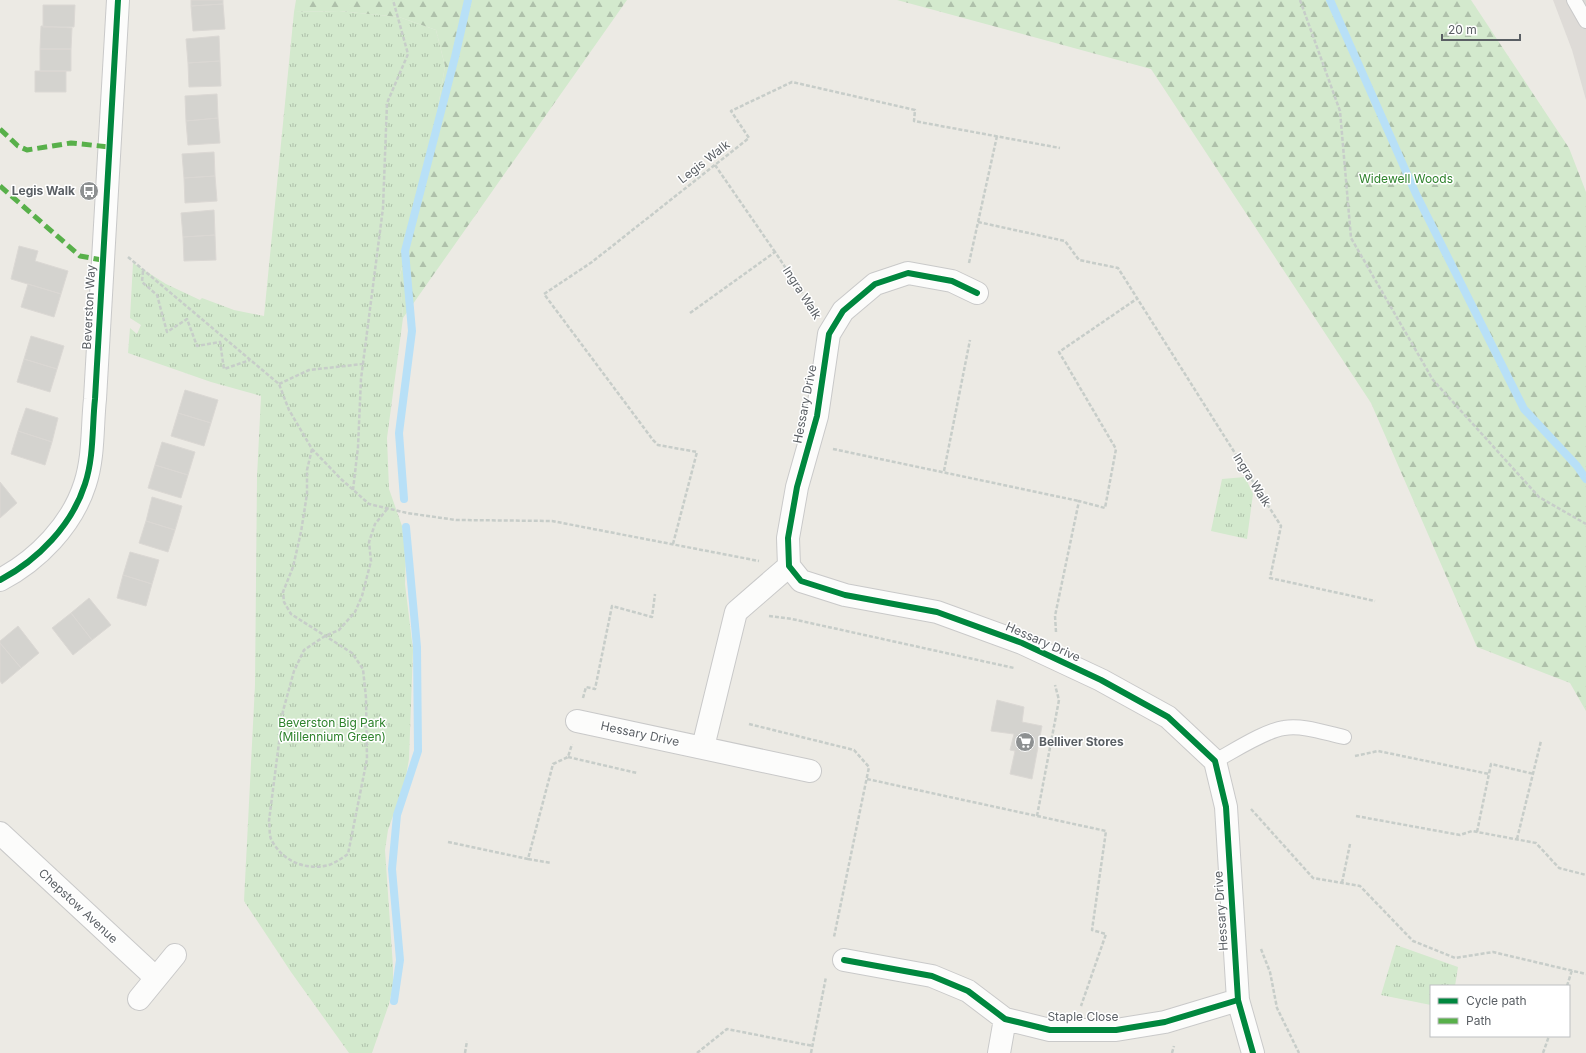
<svg xmlns="http://www.w3.org/2000/svg" width="1586" height="1053" font-family="Inter,sans-serif">
  <defs>
    <pattern id="grass-tufts" width="24" height="20" patternUnits="userSpaceOnUse"><rect width="24" height="20" fill="#d3e9cd"/><path d="M3 7l-1-3M5 7V3M7 7l1-3M15 17l-1-3M17 17v-4M19 17l1-3" fill="none" stroke="#aec0aa"/></pattern>
    <pattern id="forest-firs" width="22" height="20" patternUnits="userSpaceOnUse"><rect width="22" height="20" fill="#d3e9cd"/><path d="M5 1l3.5 6h-7zM16 11l3.5 6h-7z" fill="#aec0aa"/></pattern>
  </defs>
  <rect width="100%" height="100%" fill="#eceae4"/>
  <path fill="#dedbd7" d="M1553,0h33v100l-14,-50z"/>
  <path fill="url(#grass-tufts)" d="M339,11l60,6 37,13 9,36 -20,118 -25,90 3,44 -16,120 2,51 13,37 4,24 -1,34 8,66 -4,109 -4,23 -17,48 -3,20 8,117v19l-4,18 -17,49h-23l-58,-81 -47,-71 11,-216 2,-208 4,-81 -50,-14 -83,-29 2,-25 7,6 4,-9 -11,-7 3,-55 33,21 34,16 2,-2 32,12 30,6 30,-304z
    M1245,477l8,17 -6,45 -36,-8 11,-52z
    M1396,945l62,22 -3,19h-24v19l-50,-10z"/>
  <path fill="url(#forest-firs)" d="M296,0h331l-224,318 -3,-43 25,-91 20,-118 -9,-36 -37,-13 -60,-6 -45,1z
    M897,0h574l98,148 17,44v519l-16,-28 -93,-36 -106,-244 -220,-334z"/>
  <g fill="none" stroke-linecap="round" stroke-linejoin="round">
    <path stroke="#b8e0f7" stroke-width="8" d="M1330,0l86,194 108,215 53,57 9,13
      M404,499l-5,-66 13,-102 -7,-80 50,-194 13,-57
      M394,1001l6,-41 -8,-91 5,-54 21,-64 -1,-104 -11,-120"/>
  </g>
  <path fill="#d4d3cf" stroke="#dbd8d4" d="M191,0h32v4l-32,2z
    M223,4l2,25 -32,2 -2,-25z
    M43,5h32l-1,22h-31z
    M41,26l31,2 -1,21h-31z
    M219,36l1,25 -32,2 -2,-24z
    M40,49h31v22h-31z
    M220,61l1,25 -32,1 -1,-24z
    M35,71h31v21h-31z
    M217,94l1,24 -32,3 -1,-25z
    M218,118l2,25 -32,2 -2,-24z
    M214,152l1,24 -31,2 -2,-24z
    M215,176l2,25 -32,2 -1,-25z
    M214,210l1,25 -32,2 -2,-24z
    M215,235l1,25 -32,1 -1,-24z
    M19,246l19,5 -3,10 33,10 -7,23 -50,-15z
    M28,284l33,10 -7,23 -33,-10z
    M31,336l33,10 -7,23 -33,-10z
    M24,359l33,10 -7,23 -33,-10z
    M185,390l33,10 -7,23 -33,-10z
    M26,408l32,10 -6,24 -34,-11z
    M178,413l33,10 -7,23 -33,-10z
    M18,431l34,11 -7,23 -34,-11z
    M162,442l33,10 -7,23 -33,-10z
    M155,465l33,10 -7,23 -33,-10z
    M0,482l17,21 -17,15z
    M152,497l30,9 -7,24 -29,-9z
    M146,521l29,9 -7,22 -29,-9z
    M130,552l29,8 -7,24 -29,-9z
    M123,575l29,9 -6,22 -29,-8z
    M89,598l22,27 -19,15 -21,-27z
    M71,613l21,27 -19,15 -21,-27z
    M18,626l21,27 -18,15 -21,-25v-2z
    M0,643l21,25 -19,16 -2,-3z
    M997,700l27,7 -2,15 20,4 -10,53 -22,-5 5,-23 -5,-1 4,-16 -23,-3z"/>
  <g fill="none" stroke-linecap="round" stroke-linejoin="round">
    <defs>
      <path id="service" d="M1574,0l12,21
        M1215,761c17,-9 51,-31 69,-33 20,-3 41,5 60,9"/>
      <path id="minor" d="M977,293l-25,-12 -44,-8 -33,11 -32,27 -14,23 -12,82 -20,71 -9,51 1,28 12,15 44,14 92,17 85,31 79,37 67,37 47,44 11,46 12,193 15,53
        M0,580c38,-20 72,-55 85,-96 9,-27 7,-58 10,-85l23,-399
        M577,721l233,50
        M703,747l33,-135 53,-46
        M0,833l156,145
        M844,960l88,16 36,15 37,28 45,11h66l49,-8 73,-22
        M139,999l36,-44
        M999,1053l6,-34"/>
    </defs>
    <use href="#service" stroke="#c9c9c9" stroke-width="16"/>
    <use href="#minor" stroke="#c9c9c9" stroke-width="24"/>
    <path stroke="#c7cdc9" stroke-width="2.5" stroke-dasharray="4 2" stroke-linecap="butt" d="M1300,0l40,111 11,127 82,142 106,117 47,27
      M715,165l60,87
      M978,222l87,19 14,19 39,8 163,258 -11,52 105,23
      M128,257l151,127 10,26 23,39 29,30 28,25 38,9 49,7 96,1 207,40
      M969,263l28,-127
      M143,271l-1,11 15,13 10,37 20,-13 10,27 23,-4 4,27 26,-9
      M690,313l85,-61 40,60
      M279,384l30,-14 54,-6
      M312,449l-5,21v24l-6,38 -8,35 -10,25 1,10 7,12 61,39 11,16 3,29 1,61 -19,95c-6,4 -13,9 -19,11 -24,6 -47,-4 -58,-26 -2,-5 -1,-13 -2,-18l14,-110 11,-40 10,-21 21,-14 14,-6 16,-18 7,-16 9,-35 -2,-19 6,-18 13,-16
      M833,449l246,52
      M944,471l26,-131
      M353,490l5,-43 3,-68 22,-171 4,-105 21,-49 -15,-54
      M673,544l24,-92 -39,-7 -5,-5 -109,-146 48,-32 157,-124 -18,-27 61,-29 123,28 -1,11 146,27
      M769,616l23,3 222,49
      M1056,632l-1,-16 24,-115 26,7 11,-59 -57,-97 79,-54
      M583,698l3,-11 9,2 17,-83 40,11 3,-23
      M749,724l105,26 15,17 -35,170
      M1355,756l23,-5 111,23
      M568,757l69,16
      M867,779l239,52 -14,99 14,4 -25,72
      M1251,809l62,69 47,8 53,55 42,17 38,-6 93,22
      M1037,816l22,-116 -4,-15
      M1356,816l104,19 12,-4 64,12 23,25 27,7
      M1477,832l14,-68 43,10
      M1517,839l24,-98
      M448,842l80,17 25,-95 15,-7 4,-13
      M528,859l23,4
      M1342,883l8,-39
      M1261,949l9,23 7,36 22,45
      M1567,986l5,-16
      M465,1053l2,-12
      M697,1053l30,-24 86,17
      M811,1053l15,-76
      M1172,1053l2,-7
      M1543,1053l6,-17"/>
    <use href="#service" stroke="#fcfcfb" stroke-width="14"/>
    <use href="#minor" stroke="#fcfcfb" stroke-width="22"/>
    <path stroke="#58b04a" stroke-width="5" stroke-dasharray="10 5" stroke-linecap="butt" d="M0,129l18,17 9,4 44,-7 39,4
      M0,186l80,70 22,4"/>
    <defs>
      <path id="cycleway" d="M977,293l-25,-12 -44,-8 -33,11 -32,27 -14,23 -12,82 -20,71 -9,51 1,28 12,15 44,14 92,17 85,31 79,37 67,37 47,44 11,46 12,193 15,53
        M0,580c38,-20 72,-55 85,-96 9,-27 7,-58 10,-85l23,-399
        M844,960l88,16 36,15 37,28 45,11h66l49,-8 73,-22"/>
    </defs>
    <use href="#cycleway" stroke="#fff" stroke-width="8"/>
    <use href="#cycleway" stroke="#00873e" stroke-width="6"/>
  </g>
  <defs>
    <symbol id="bus-disc" viewBox="-11 -11 22 22"><circle r="9.5" fill="#8d9091" stroke="#fff"/><path d="M-5-6H5V4H4V6H2V4H-2V6H-4V4H-5ZM-3.5-4V0h7V-4ZM-3.5 1.2v1.5H-2V1.2ZM2 1.2v1.5H3.5V1.2Z" fill="#fff"/></symbol>
    <symbol id="supermarket-disc" viewBox="-11 -11 22 22"><circle r="9.5" fill="#8d9091" stroke="#fff"/><path d="M-6-5.5h2.5l.6 2H6L4.5 2H-2.5L-4.4-4H-6ZM-1.5 3.2a1.3 1.3 0 1 0 .1 0ZM3 3.2a1.3 1.3 0 1 0 .1 0Z" fill="#fff"/></symbol>
  </defs>
  <g fill-rule="evenodd">
    <use href="#bus-disc" x="78" y="180" width="22" height="22"/>
    <use href="#supermarket-disc" x="1014" y="731" width="22" height="22"/>
  </g>
  <g text-anchor="middle" stroke-width="3" stroke-linejoin="round" paint-order="stroke">
    <g font-size="12" fill="#5a5f64" stroke="#fff">
      <text transform="translate(704 162) rotate(-38)" y="4">Legis Walk</text>
      <text transform="translate(802 293) rotate(57)" y="4">Ingra Walk</text>
      <text transform="translate(89 307) rotate(-87)" y="4">Beverston Way</text>
      <text transform="translate(805 404) rotate(-79)" y="4">Hessary Drive</text>
      <text transform="translate(1252 480) rotate(58)" y="4">Ingra Walk</text>
      <text transform="translate(1043 642) rotate(24)" y="4">Hessary Drive</text>
      <text transform="translate(640 734) rotate(12)" y="4">Hessary Drive</text>
      <text transform="translate(78 906) rotate(43)" y="4">Chepstow Avenue</text>
      <text transform="translate(1221 911) rotate(-94)" y="4">Hessary Drive</text>
      <text x="1083" y="1021">Staple Close</text>
    </g>
    <g font-size="12" fill="#2d822b" stroke="#fff">
      <text x="1406" y="183">Widewell Woods</text>
      <text x="332" y="727">Beverston Big Park<tspan x="332" dy="14">(Millennium Green)</tspan></text>
    </g>
    <g font-size="12" font-weight="bold" fill="#5a5f64" stroke="#fff" text-anchor="end">
      <text x="75" y="195">Legis Walk</text>
      <text x="1039" y="746" text-anchor="start">Belliver Stores</text>
    </g>
  </g>
  <rect x="1430" y="985" width="140" height="52" fill="#ffffff" stroke="#bdbfc1"/>
  <rect x="1438" y="998" width="20" height="6" fill="#00873e" stroke="#bdbfc1"/>
  <text x="1466" y="1005" font-size="12" fill="#5a5f64">Cycle path</text>
  <rect x="1438" y="1018" width="20" height="6" fill="#58b04a" stroke="#bdbfc1"/>
  <text x="1466" y="1025" font-size="12" fill="#5a5f64">Path</text>
  <path d="M1442 34v6h78v-6" fill="none" stroke="#5a5f64" stroke-width="2"/>
  <text x="1448" y="34" font-size="12" fill="#5a5f64" stroke="#ffffff" stroke-width="3" paint-order="stroke">20 m</text>
</svg>
